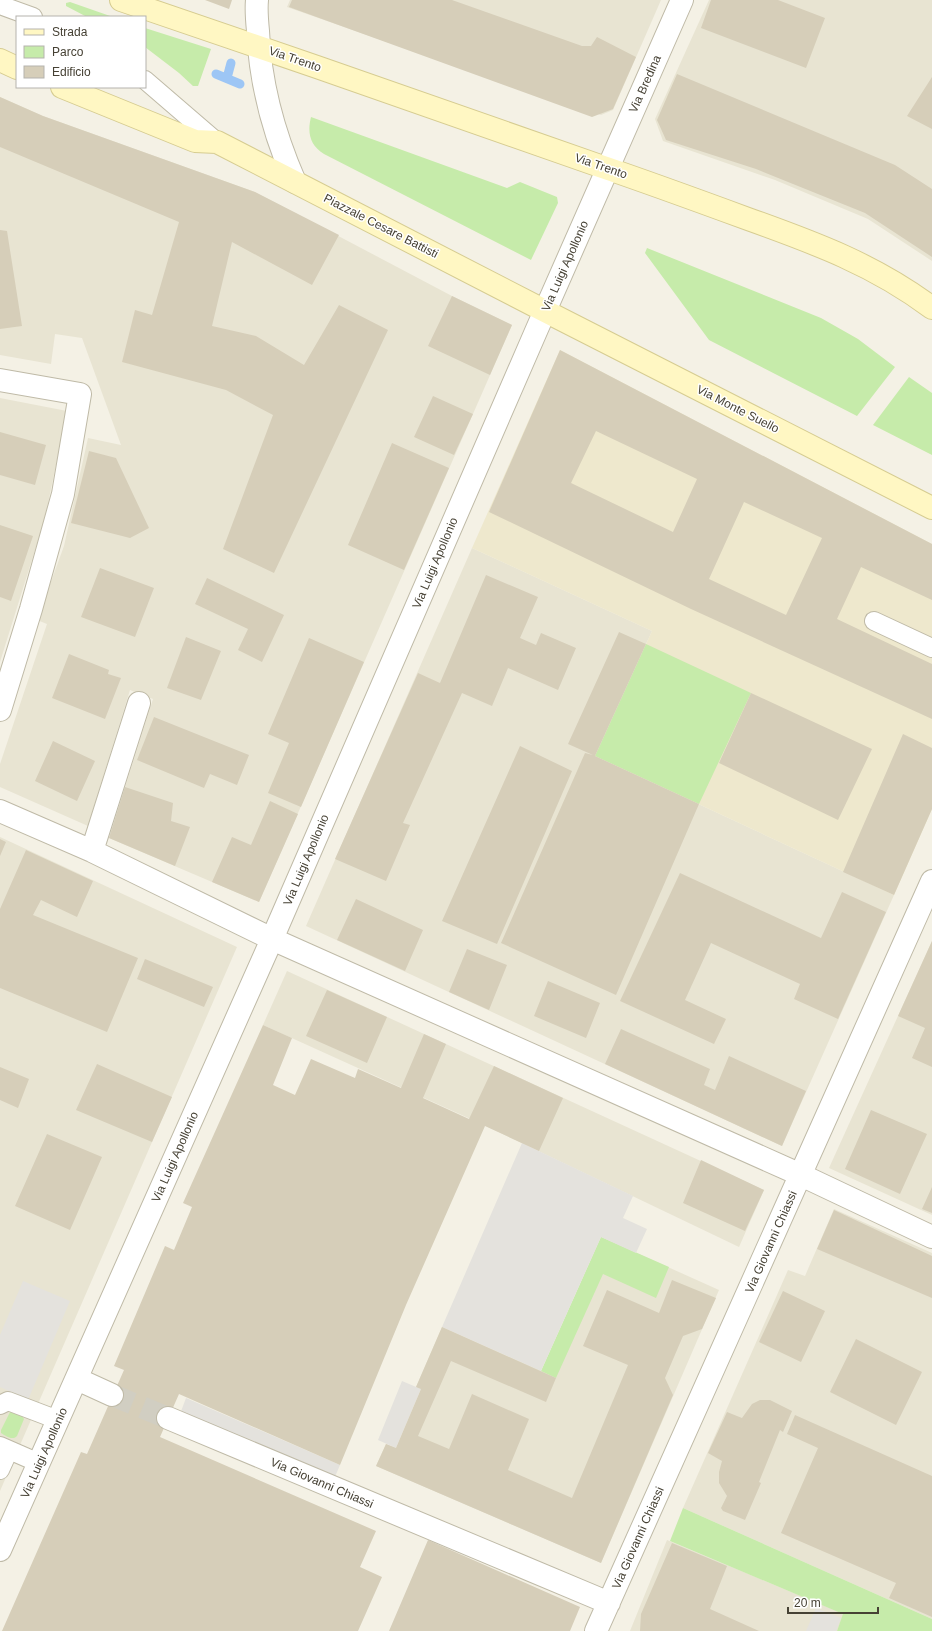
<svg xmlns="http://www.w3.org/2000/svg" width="932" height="1631" font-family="Helvetica,sans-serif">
  <rect width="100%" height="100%" fill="#f4f1e5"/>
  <path fill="#e8e4d2" d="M290,0h371l-48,110 -12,5 -17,-6 -1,2 -296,-104z
    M709,0h223v261l-64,-42 -93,-39 -112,-39 -8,-22z
    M0,97l43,19 212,76 197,104 60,29 -253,577 -150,-64 44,-139 -23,-9 -42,136 -88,-39v-23l47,-140 -10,-4 27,-74 24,-108 33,7 -39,-107 -27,-4 -4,30 -51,-9z
    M0,398l67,13 -22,107 -45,144z
    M472,548l180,83 -57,125 299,139 -112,251 -476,-220z
    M0,837l237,110 -237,544z
    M932,941v274l-103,-47z
    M287,971l477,219 -25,57 -253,-121 -223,-101z
    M834,1209l98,44v366l-249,-111 105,-238 17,6z
    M601,1237l118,53 -118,273 -225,-97 10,-22 10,4 25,-58 -5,-3 26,-60 100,44z
    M667,1540l177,74 -7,17h-207z"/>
  <path fill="#eee8cd" d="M560,350l372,194v265l-38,86 -299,-139 57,-125 -180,-83z"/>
  <path fill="#c6ebaa" d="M70,2l43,15h-26l-21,-11v-3z
    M145,28l66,21 -13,37h-5l-14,-13 -34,-26z
    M311,117l196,71 13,-6 37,15 1,6 -27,57 -207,-106c-14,-9 -17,-21 -13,-37z
    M647,248l174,70 37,21 37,28 -38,49 -148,-76 -64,-87z
    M909,377l23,16v62l-59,-30z
    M646,644l105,49 -52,111 -104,-48z
    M601,1237l68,30 -13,31 -53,-24 -47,104 -15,-7z
    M10,1412l12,4 2,3 -7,17c-5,5 -11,0 -16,-3v-3z
    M683,1508l249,111v12h-95l6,-17 -173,-73z"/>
  <path fill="#e4e2dd" d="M522,1143l111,53 -10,22 24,11 -11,24 -35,-16 -60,134 -99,-44z
    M23,1281l47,20 -42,99 -28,-13v-52z
    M402,1381l19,8 -25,59 -18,-8z
    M186,1398l154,67 -9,21 -154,-64z
    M816,1608l25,10 -5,13h-30z"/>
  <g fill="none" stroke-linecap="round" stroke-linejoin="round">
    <path stroke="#9dc6f5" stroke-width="9" d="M216,74l24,10
      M227,78l4,-15"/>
  </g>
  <path fill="#d6ceb9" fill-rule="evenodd" d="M205,0h27l-3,9z
    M292,0h160l130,46h9l6,-9 39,20 -23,52 -21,8 -303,-110z
    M711,0h67l47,18 -19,50 -105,-40z
    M677,74l218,91 37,24v68l-67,-44 -109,-44 -90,-29 -9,-20z
    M932,77v52l-25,-13z
    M0,97l43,19 212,76 84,43 -27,50 -80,-43 -20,84 44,10 48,29 35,-60 49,25 -114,243 -51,-24 50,-134 -47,-25 -104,-28 13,-52 17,5 27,-93 -179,-75z
    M0,230l7,1 15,95 -22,3z
    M452,296l60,29 -22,50 -62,-29z
    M560,350l372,194v56l-71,-33 -24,52 95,45v55l-241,-110 -202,-97zM596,431l101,48 -24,53 -102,-49zM744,502l78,36 -36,77 -77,-36z
    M433,396l40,18 -19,41 -40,-18z
    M0,432l46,13 -11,40 -35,-10z
    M392,443l57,25 -45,102 -56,-25z
    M89,451l27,7 33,70 -19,10 -59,-15z
    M0,525l33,11 -22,65 -11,-4z
    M100,568l54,20 -19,49 -54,-20z
    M486,575l52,22 -18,41 16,7 5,-12 35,15 -18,42 -50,-22 -16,38 -30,-13 -59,130 7,2 -24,56 -51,-22 83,-186 22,10z
    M207,578l77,37 -22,47 -24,-12 10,-21 -53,-25z
    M619,632l27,12 -51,112 104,48 -83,191 -115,-52 84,-190 8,2 -25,-11z
    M186,637l35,14 -20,49 -34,-12z
    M309,638l55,24 -63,145 -33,-14 21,-50 -21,-9z
    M69,654l40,16 -1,4 13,4 -16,41 -53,-21z
    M751,693l121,56 -34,71 -119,-57z
    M154,717l95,38 -12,30 -27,-11 -6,14 -67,-28z
    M903,734l29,14v61l-38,86 -51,-23z
    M53,741l42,20 -18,40 -42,-20z
    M520,746l52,25 -75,173 -55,-23z
    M125,787l48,16 -2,18 19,6 -15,39 -66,-28z
    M270,801l28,13 -39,88 -47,-20 20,-45 19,8z
    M0,839l6,3 -6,14z
    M26,850l67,31 -16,36 -36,-17 -8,15 105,43 -31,74 -107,-44v-79z
    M680,873l141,65 21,-46 44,20 -48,107 -44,-20 6,-15 -89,-41 -26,57 41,19 -12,25 -94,-43z
    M356,899l67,31 -18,41 -68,-31z
    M932,941v126l-20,-9 13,-30 -27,-12z
    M467,949l40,16 -18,45 -40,-18z
    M145,959l68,28 -9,20 -67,-28z
    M548,981l52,22 -14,35 -52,-22z
    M327,990l60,27 -20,46 -61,-27z
    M263,1025l29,13 -19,47 22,10 16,-36 44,19 3,-9 43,19 23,-54 22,10 -23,54 46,21 25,-53 69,32 -24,53 -54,-25 -79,179 -66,160 -161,-71 -19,43 216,94 -16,36 22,10 -24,54h-356l79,-179 6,2 37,-84 -10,-4 51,-120 9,4 18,-43 -9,-4z
    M621,1029l89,40 -6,16 11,5 14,-34 77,35 -24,55 -177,-82z
    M97,1064l75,33 -20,45 -76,-32z
    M0,1067l29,12 -11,29 -18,-8z
    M871,1110l56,24 -27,60 -55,-25z
    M47,1134l55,23 -32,73 -55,-24z
    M701,1160l63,30 -19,41 -62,-28z
    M932,1187v26l-10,-4z
    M834,1210l98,46v42l-115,-49z
    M672,1280l44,18 -14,31 -19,7 -18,42 8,17 -72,168 -225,-97 10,-22 10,4 25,-59 -5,-2 26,-60 114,51 -10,24 -95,-41 -33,75 31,13 23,-55 57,25 -21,51 64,28 56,-133 -45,-19 24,-56 52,23z
    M783,1291l42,20 -24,51 -42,-20z
    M856,1339l66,33 -26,53 -66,-33z
    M760,1400h10l22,11 -9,21 -3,-2 -21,52 2,1 -16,37 -22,-9 -2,-3 6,-12 -8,-13v-11l3,-11 -14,-8 19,-41 15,6 10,-14z
    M795,1415l137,61v141l-43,-19 7,-15 -115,-50 37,-85 -31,-14z
    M428,1540l152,67 -10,24h-181z
    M672,1543l55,23 -17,43 49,22h-119l1,-17z"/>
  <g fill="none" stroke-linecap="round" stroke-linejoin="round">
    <path stroke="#d1cec2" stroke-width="22" stroke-dasharray="22 11" stroke-linecap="butt" d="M112,1395l56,23"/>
    <defs>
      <path id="service" d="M0,5l33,12
        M145,80l72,62
        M874,621l58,27
        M0,1405l8,-4 50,19
        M0,1446l39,17
        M0,1470l9,-20"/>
      <path id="minor" d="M257,0c-1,10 0,21 1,31 2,52 16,103 37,151
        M0,380l80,14 -17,100 -32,115 -31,101
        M0,811l92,40 180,88 529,236 131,62
        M92,851l47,-148
        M77,1379l35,16
        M168,1418l441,185
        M0,1550l272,-611 265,-610 145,-329
        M596,1631l336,-750"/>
      <path id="secondary" d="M121,0c160,54 320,110 479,166 50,17 99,35 148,53 67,24 127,46 184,89
        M0,60l17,8
        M62,87l133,54 22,1 328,169 387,197"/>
    </defs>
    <use href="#service" stroke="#bfbaa7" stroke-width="20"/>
    <use href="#minor" stroke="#bfbaa7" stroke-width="24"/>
    <use href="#secondary" stroke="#d6cc91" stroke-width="24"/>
    <use href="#service" stroke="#fff" stroke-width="18"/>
    <use href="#minor" stroke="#fff" stroke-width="22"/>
    <use href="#secondary" stroke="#fff7c3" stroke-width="22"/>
  </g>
  <g text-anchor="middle" stroke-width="3" stroke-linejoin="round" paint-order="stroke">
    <g font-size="12" fill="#464134" stroke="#fff">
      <text transform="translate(295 59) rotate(19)" y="4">Via Trento</text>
      <text transform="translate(645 84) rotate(-66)" y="4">Via Bredina</text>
      <text transform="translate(601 166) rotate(19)" y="4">Via Trento</text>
      <text transform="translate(381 226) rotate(27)" y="4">Piazzale Cesare Battisti</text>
      <text transform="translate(565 266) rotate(-66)" y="4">Via Luigi Apollonio</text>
      <text transform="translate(738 409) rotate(27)" y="4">Via Monte Suello</text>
      <text transform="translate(435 563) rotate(-67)" y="4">Via Luigi Apollonio</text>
      <text transform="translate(306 860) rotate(-67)" y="4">Via Luigi Apollonio</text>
      <text transform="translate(175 1157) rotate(-66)" y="4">Via Luigi Apollonio</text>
      <text transform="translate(771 1242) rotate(-66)" y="4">Via Giovanni Chiassi</text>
      <text transform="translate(44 1453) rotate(-66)" y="4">Via Luigi Apollonio</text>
      <text transform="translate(322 1483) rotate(23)" y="4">Via Giovanni Chiassi</text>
      <text transform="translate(638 1538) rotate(-66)" y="4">Via Giovanni Chiassi</text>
    </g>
  </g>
  <rect x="16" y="16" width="130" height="72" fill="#ffffff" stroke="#b5b3ae"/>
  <rect x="24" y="29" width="20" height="6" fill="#fff7c3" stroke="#b5b3ae"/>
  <text x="52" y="36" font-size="12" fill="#464134">Strada</text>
  <rect x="24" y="46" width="20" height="12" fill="#c6ebaa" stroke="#b5b3ae"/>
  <text x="52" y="56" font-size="12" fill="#464134">Parco</text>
  <rect x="24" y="66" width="20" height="12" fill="#d6ceb9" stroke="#b5b3ae"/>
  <text x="52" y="76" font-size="12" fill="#464134">Edificio</text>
  <path d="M788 1607v6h90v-6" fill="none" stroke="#464134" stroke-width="2"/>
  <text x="794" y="1607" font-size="12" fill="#464134" stroke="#ffffff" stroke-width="3" paint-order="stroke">20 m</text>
</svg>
